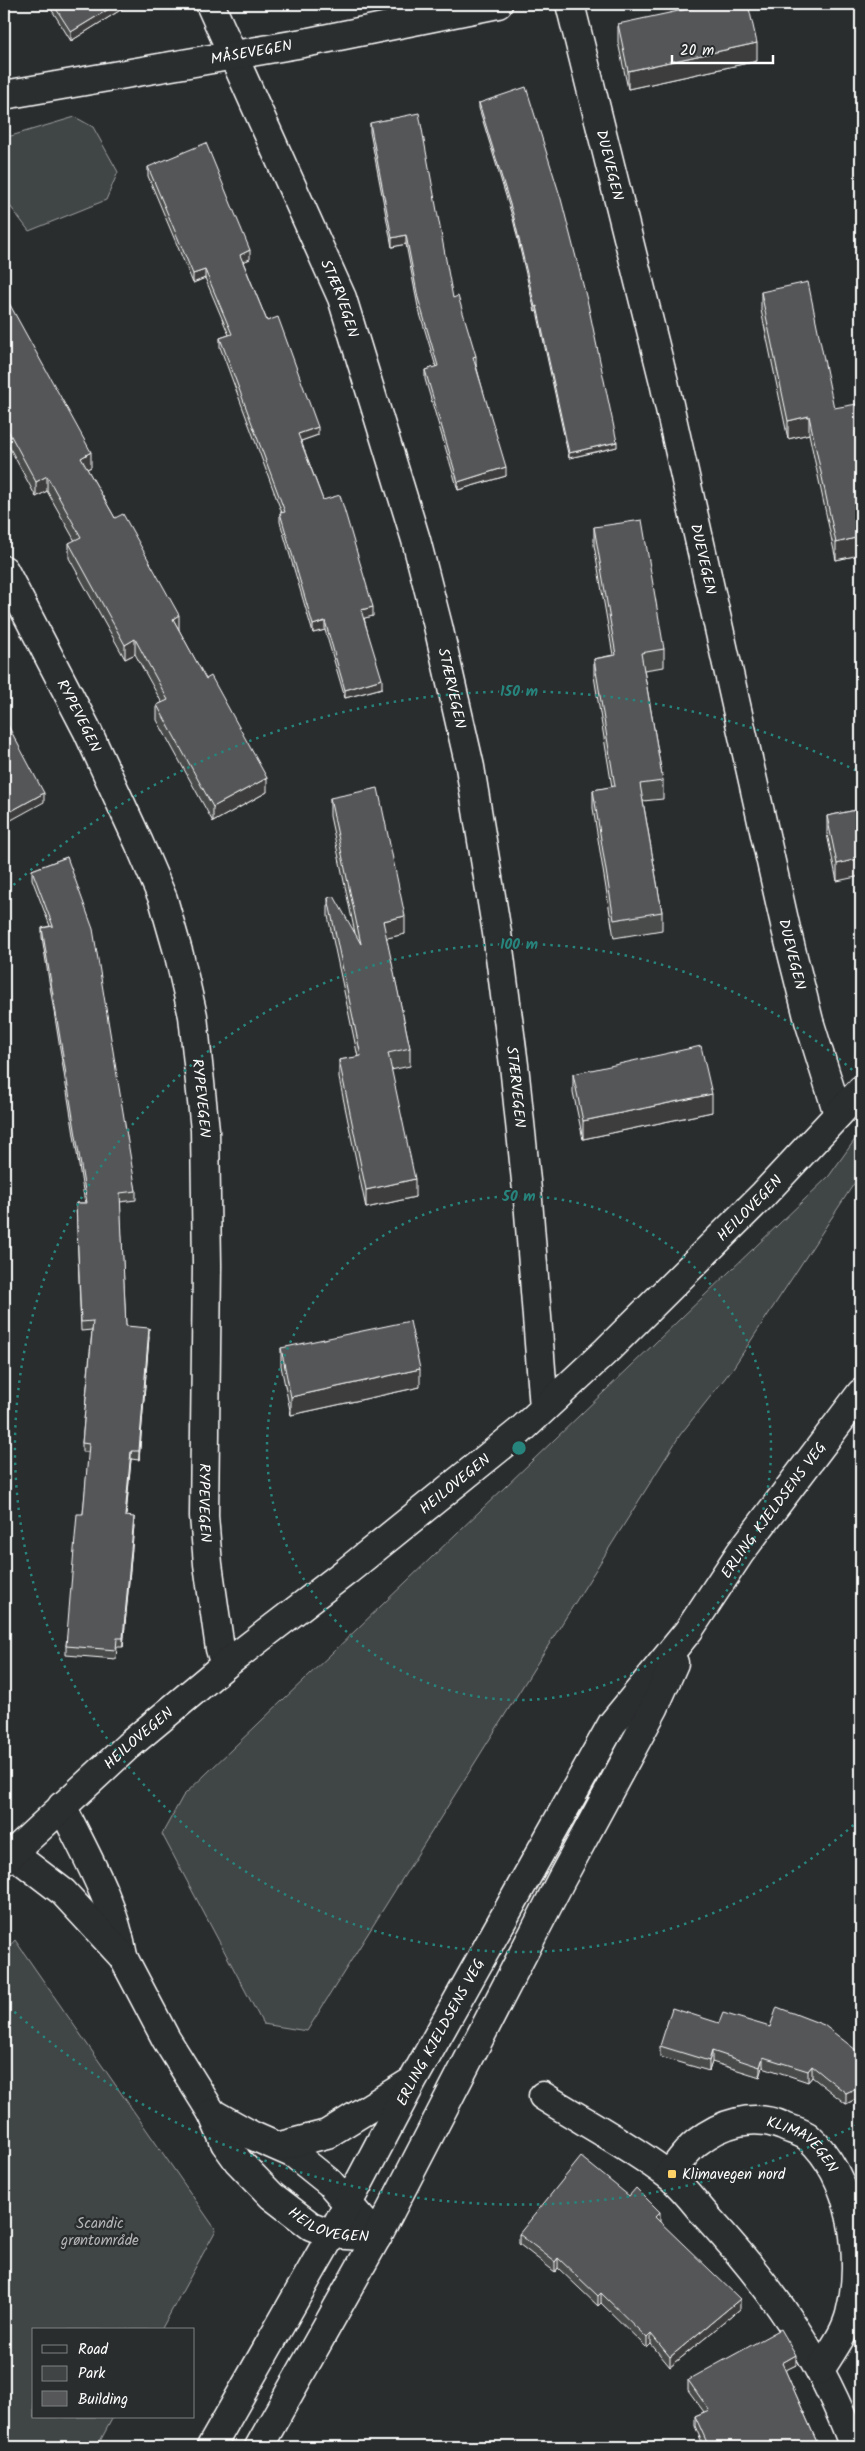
<svg xmlns="http://www.w3.org/2000/svg" width="865" height="2451" font-family="Kalam,sans-serif">
  <rect width="100%" height="100%" fill="#2a2d2e"/>
  <filter id="ink" filterUnits="userSpaceOnUse"><feTurbulence type="fractalNoise" baseFrequency=".02" numOctaves="2"/><feDisplacementMap in="SourceGraphic" scale="10" xChannelSelector="R" yChannelSelector="G"/><feConvolveMatrix kernelMatrix="1 2 1 2 8 2 1 2 1" color-interpolation-filters="sRGB"/></filter>
  <g filter="url(#ink)">
    <path fill="#414445" stroke="#a0a2a2" d="M75,117l18,10 25,45 -12,28 -77,31 -25,-33v-60z
      M861,1131v42l-128,195 -53,67 -373,596 -44,-7 -101,-190 21,-38 646,-620z
      M15,1940l201,290 -55,100h-127v87h79l-16,30h-93v-495z"/>
    <g fill="none" stroke-linecap="round" stroke-linejoin="round">
      <defs>
        <g id="street">
          <path id="s1" d="M210,4l132,294 74,242 22,86 32,141 27,166 17,132 14,135 16,208"/>
          <path id="s2" d="M570,4l94,378 122,547 23,92 29,93"/>
          <path id="s3" d="M4,95l305,-53 189,-38"/>
          <path id="s4" d="M4,570l83,160 52,113 24,56 16,56 14,61 12,114 2,135 -3,251 4,48 12,85 5,16"/>
          <path d="M62,1806c23,48 52,96 61,150"/>
          <path id="s5" d="M12,1853l51,39 60,65 43,82 46,74 13,30 13,18 34,35 39,30 21,8 45,3"/>
          <path id="s6" d="M4,1861l124,-115 97,-81 122,-94 172,-139 88,-82 155,-154 99,-106"/>
          <path d="M543,2096c41,26 86,49 125,79 15,11 28,30 41,44 64,70 112,138 145,228"/>
          <path d="M212,2113l41,23 41,18 36,29 47,54"/>
          <path id="s7" d="M669,2175c8,-10 16,-23 27,-32 25,-20 57,-30 87,-17 8,4 19,6 25,11 44,39 57,121 42,177 -5,20 -19,38 -30,56"/>
        </g>
        <g id="highway">
          <path d="M280,2146l47,-12 84,-52"/>
          <path id="s8" d="M211,2447l121,-213 80,-152 200,-358 77,-94 51,-77 121,-160"/>
          <path d="M259,2447l118,-210 184,-357 93,-172 20,-45"/>
        </g>
      </defs>
      <use href="#street" stroke="#fff" stroke-width="31"/>
      <use href="#highway" stroke="#fff" stroke-width="31"/>
      <use href="#street" stroke="#2a2d2e" stroke-width="28"/>
      <use href="#highway" stroke="#2a2d2e" stroke-width="28"/>
    </g>
    <path fill="#494b4c" stroke="#fff" d="M48,4h74v5l-51,32z
      M618,24l139,37 -129,28 -10,-47z
      M479,103l138,344 -48,11 -32,-147 -2,1 -22,-93 -34,-111z
      M370,123l83,175 23,67 30,111 -48,14 -33,-111v-9l11,-3 -18,-60 -12,-63 -14,3 -22,-115z
      M148,167l102,92 -7,3 24,59 51,114 -17,6 22,59 50,116 -9,2 18,70 -37,10 -20,-68 -12,3 -33,-111v-9h2l-62,-166v-9l9,-3 -24,-57 -12,5 -45,-107z
      M761,292l73,116 27,15v142l-2,-10 -23,5 -27,-126 -21,5 -27,-129z
      M4,294l87,173 -4,2 92,161 88,162 -54,30 -56,-102v-15l5,-2 -27,-49 -10,5 -56,-101v-15l6,-2 -28,-50 -11,6 -32,-60z
      M594,527l70,122v18l-20,3 19,111v18l-20,2 19,111v18l-48,8 -21,-130v-18l19,-3 -18,-111v-17l19,-4 -19,-110z
      M330,798l75,136 -19,4 24,110v18l-19,4 24,127 -49,11 -27,-130v-18l19,-3 -30,-141v-18l27,35 -25,-117z
      M861,809l-24,72 -10,-47v-18z
      M67,857l69,334v9l-16,2 6,124 23,11 -10,123 -8,-1 -5,57 8,9 -11,122h-6l-1,12 -50,-4v-9l17,-132 6,-62h-7v-9l10,-113 -11,1 -5,-128h9l-43,-266v-9l8,-2 -18,-47v-9z
      M573,1074l139,38 -129,27 -10,-47z
      M281,1348l139,39 -129,28 -10,-49z
      M719,2023l51,4 91,27v50l-3,-6 -12,6 -34,-27 -4,5 -45,-15 -3,10 -48,-15 -3,9 -49,-14v-11z
      M660,2222l80,87 -70,58 -19,-23 -4,4 -46,-45 -3,3 -40,-38 -3,4 -36,-28v-10z
      M796,2365l-11,5 34,77h-115l-9,-21v-10l9,-4 -16,-22v-10z"/>
    <path fill="#3c3d3e" stroke="#fff" d="M117,4h5v5l-51,32v-9z
      M757,43v18l-129,28v-18z
      M406,235v9l-14,3v-9z
      M250,250v9l-10,4v-8z
      M205,270v8l-12,5v-9z
      M537,306v5l-2,1v-5z
      M476,356v9l-3,1v-9z
      M809,416v18l-21,5v-18z
      M318,427v8l-20,7v-8z
      M617,442v5l-48,11v-5z
      M91,452v15l-10,5v-14z
      M506,467v9l-48,14v-8z
      M47,476v15l-11,6v-15z
      M859,537v18l-23,5v-17z
      M373,607v9l-12,3v-9z
      M179,615v15l-6,-11z
      M325,621v9l-12,3v-8z
      M135,639v15l-10,5v-14z
      M382,679v9l-37,10v-8z
      M267,778v14l-54,30v-15z
      M44,793v9l-40,22v-9z
      M861,858v18l-24,5v-17z
      M405,916v18l-22,5v-18z
      M712,1094v18l-129,27v-18z
      M415,1179v18l-49,11v-18z
      M149,1328v9l-10,123v-9z
      M420,1369v18l-129,28v-18z
      M131,1451v8l-6,65v-8z
      M134,1517v8l-11,122v-9z
      M712,2051v11l-3,9v-10z
      M763,2057v10l-3,10v-10z
      M812,2066v11l-4,5v-11z
      M858,2087v11l-12,6v-11z
      M660,2212v10l-5,-5z
      M558,2258v10l-3,4v-10z
      M601,2293v10l-3,3v-10z
      M740,2299v10l-70,58v-10z
      M651,2334v10l-4,4v-10z
      M796,2355v10l-14,7v-9z"/>
    <path fill="#555758" stroke="#fff" d="M53,4h64l-46,28z
      M711,4h37l9,39 -129,28 -10,-47z
      M526,87l35,112 27,105 29,138 -48,11 -32,-147 -2,1 -22,-93 -34,-111z
      M419,113l34,185 5,-2 18,60 -3,1 33,110 -48,15 -33,-112 13,-4 -20,-68 -12,-63 -14,3 -22,-115z
      M206,143l44,107 -10,5 27,66 11,-4 40,110 -20,7 25,66 17,-5 33,112 -12,3 21,69 -37,11 -20,-69 -12,4 -33,-112 5,-1 -65,-174 12,-4 -27,-64 -12,4 -45,-107z
      M808,282l26,126 23,-4 4,19v124l-2,-10 -23,6 -27,-127 -21,5 -27,-129z
      M4,294l87,158 -10,6 34,60 8,-4 56,101 -6,4 33,60 5,-3 56,102 -54,29 -56,-102 11,-5 -33,-61 -10,6 -56,-102 12,-6 -34,-61 -11,6 -32,-59z
      M642,520l22,129 -23,4 22,128 -23,3 22,128 -48,8 -21,-130 22,-4 -21,-127 22,-4 -22,-128z
      M4,718l40,75 -40,22z
      M378,788l27,128 -22,5 27,127 -22,5 27,126 -49,11 -27,-130 22,-4 -33,-158 6,-2 27,48 -31,-146z
      M861,809v49l-24,6 -10,-48z
      M67,857l26,72 43,262 -16,2 6,133 23,2 -10,123h-8l-6,65 9,1 -11,121h-6l-1,12 -50,-4 11,-132h6l6,-70 -7,-1 11,-122 -12,1 -5,-119h11l-45,-275 11,-2 -21,-56z
      M701,1046l11,48 -129,27 -10,-47z
      M410,1321l10,48 -129,28 -10,-49z
      M777,2007l47,18 37,29v39l-3,-6 -12,6 -34,-27 -4,5 -45,-14 -3,10 -48,-16 -3,10 -49,-15 12,-38 47,15 4,-10 47,14z
      M581,2157l48,39 7,-8 24,24 -5,5 85,82 -70,58 -19,-23 -4,4 -46,-45 -3,3 -40,-38 -3,4 -36,-28z
      M781,2329l15,26 -14,8 37,84h-110l-14,-31 14,-6 -21,-30z"/>
  </g>
  <g fill="none" stroke="#27847c" stroke-width="2.5" stroke-dasharray="2.5 5">
    <circle cx="519" cy="1448" r="252"/>
    <path d="M859 1820A504 504 0 1 1 859 1076"/>
    <path d="M857 2125A757 757 0 0 1 8 2006M8 890A757 757 0 0 1 857 771"/>
  </g>
  <rect fill="#ffd166" stroke="#2a2d2e" stroke-width="2" x="667" y="2169" width="10" height="10" rx="2.5"/>
  <g text-anchor="middle" stroke-width="4.5" stroke-linejoin="round" paint-order="stroke">
    <g font-size="15" fill="#fff" stroke="#2a2d2e">
      <text dy="5" stroke="none"><textPath href="#s3" startOffset="251">MÅSEVEGEN</textPath></text>
      <text dy="5" stroke="none"><textPath href="#s2" startOffset="166">DUEVEGEN</textPath></text>
      <text dy="5" stroke="none"><textPath href="#s1" startOffset="322">STÆRVEGEN</textPath></text>
      <text dy="5" stroke="none"><textPath href="#s2" startOffset="571">DUEVEGEN</textPath></text>
      <text dy="5" stroke="none"><textPath href="#s1" startOffset="728">STÆRVEGEN</textPath></text>
      <text dy="5" stroke="none"><textPath href="#s4" startOffset="164">RYPEVEGEN</textPath></text>
      <text dy="5" stroke="none"><textPath href="#s2" startOffset="976">DUEVEGEN</textPath></text>
      <text dy="5" stroke="none"><textPath href="#s1" startOffset="1132">STÆRVEGEN</textPath></text>
      <text dy="5" stroke="none"><textPath href="#s4" startOffset="569">RYPEVEGEN</textPath></text>
      <text dy="5" stroke="none"><textPath href="#s6" startOffset="992">HEILOVEGEN</textPath></text>
      <text dy="5" stroke="none"><textPath href="#s6" startOffset="588">HEILOVEGEN</textPath></text>
      <text dy="5" stroke="none"><textPath href="#s4" startOffset="974">RYPEVEGEN</textPath></text>
      <text dy="5" stroke="none"><textPath href="#s8" startOffset="1095">ERLING KJELDSENS VEG</textPath></text>
      <text dy="5" stroke="none"><textPath href="#s6" startOffset="182">HEILOVEGEN</textPath></text>
      <text dy="5" stroke="none"><textPath href="#s8" startOffset="474">ERLING KJELDSENS VEG</textPath></text>
      <text dy="5" stroke="none"><textPath href="#s7" startOffset="162">KLIMAVEGEN</textPath></text>
      <text dy="5" stroke="none"><textPath href="#s5" startOffset="502">HEILOVEGEN</textPath></text>
    </g>
    <g font-size="15" fill="#fff" stroke="#2a2d2e" text-anchor="start">
      <text x="682" y="2179">Klimavegen nord</text>
    </g>
    <g font-size="15" fill="#b3b4b5" stroke="#2a2d2e">
      <text x="100" y="2228">Scandic<tspan x="100" dy="17">grøntområde</tspan></text>
    </g>
  </g>
  <circle cx="519" cy="1448" r="8" fill="#27847c" stroke="#2a2d2e" stroke-width="2.5"/>
  <g font-size="15" text-anchor="middle" font-weight="bold" fill="#27847c" stroke="#2a2d2e" stroke-width="4.5" stroke-linejoin="round" paint-order="stroke">
    <text x="519" y="696">150 m</text>
    <text x="519" y="949">100 m</text>
    <text x="519" y="1201">50 m</text>
  </g>
  <rect width="865" height="2451" fill="none" stroke="#2a2d2e" stroke-width="20"/>
  <rect x="10" y="10" width="845" height="2431" fill="none" stroke="#fff" stroke-width="2" filter="url(#ink)"/>
  <rect x="32" y="2328" width="162" height="90" fill="#2a2d2e" stroke="#7f8182"/>
  <rect x="42" y="2345" width="25" height="8" fill="#2a2d2e" stroke="#7f8182"/>
  <text x="78" y="2354" font-size="15" fill="#ffffff">Road</text>
  <rect x="42" y="2366" width="25" height="15" fill="#414445" stroke="#7f8182"/>
  <text x="78" y="2378" font-size="15" fill="#ffffff">Park</text>
  <rect x="42" y="2391" width="25" height="15" fill="#555758" stroke="#7f8182"/>
  <text x="78" y="2404" font-size="15" fill="#ffffff">Building</text>
  <path d="M672 55v8h101v-8" fill="none" stroke="#ffffff" stroke-width="2.5"/>
  <text x="680" y="55" font-size="15" fill="#ffffff" stroke="#2a2d2e" stroke-width="4" paint-order="stroke">20 m</text>
</svg>
